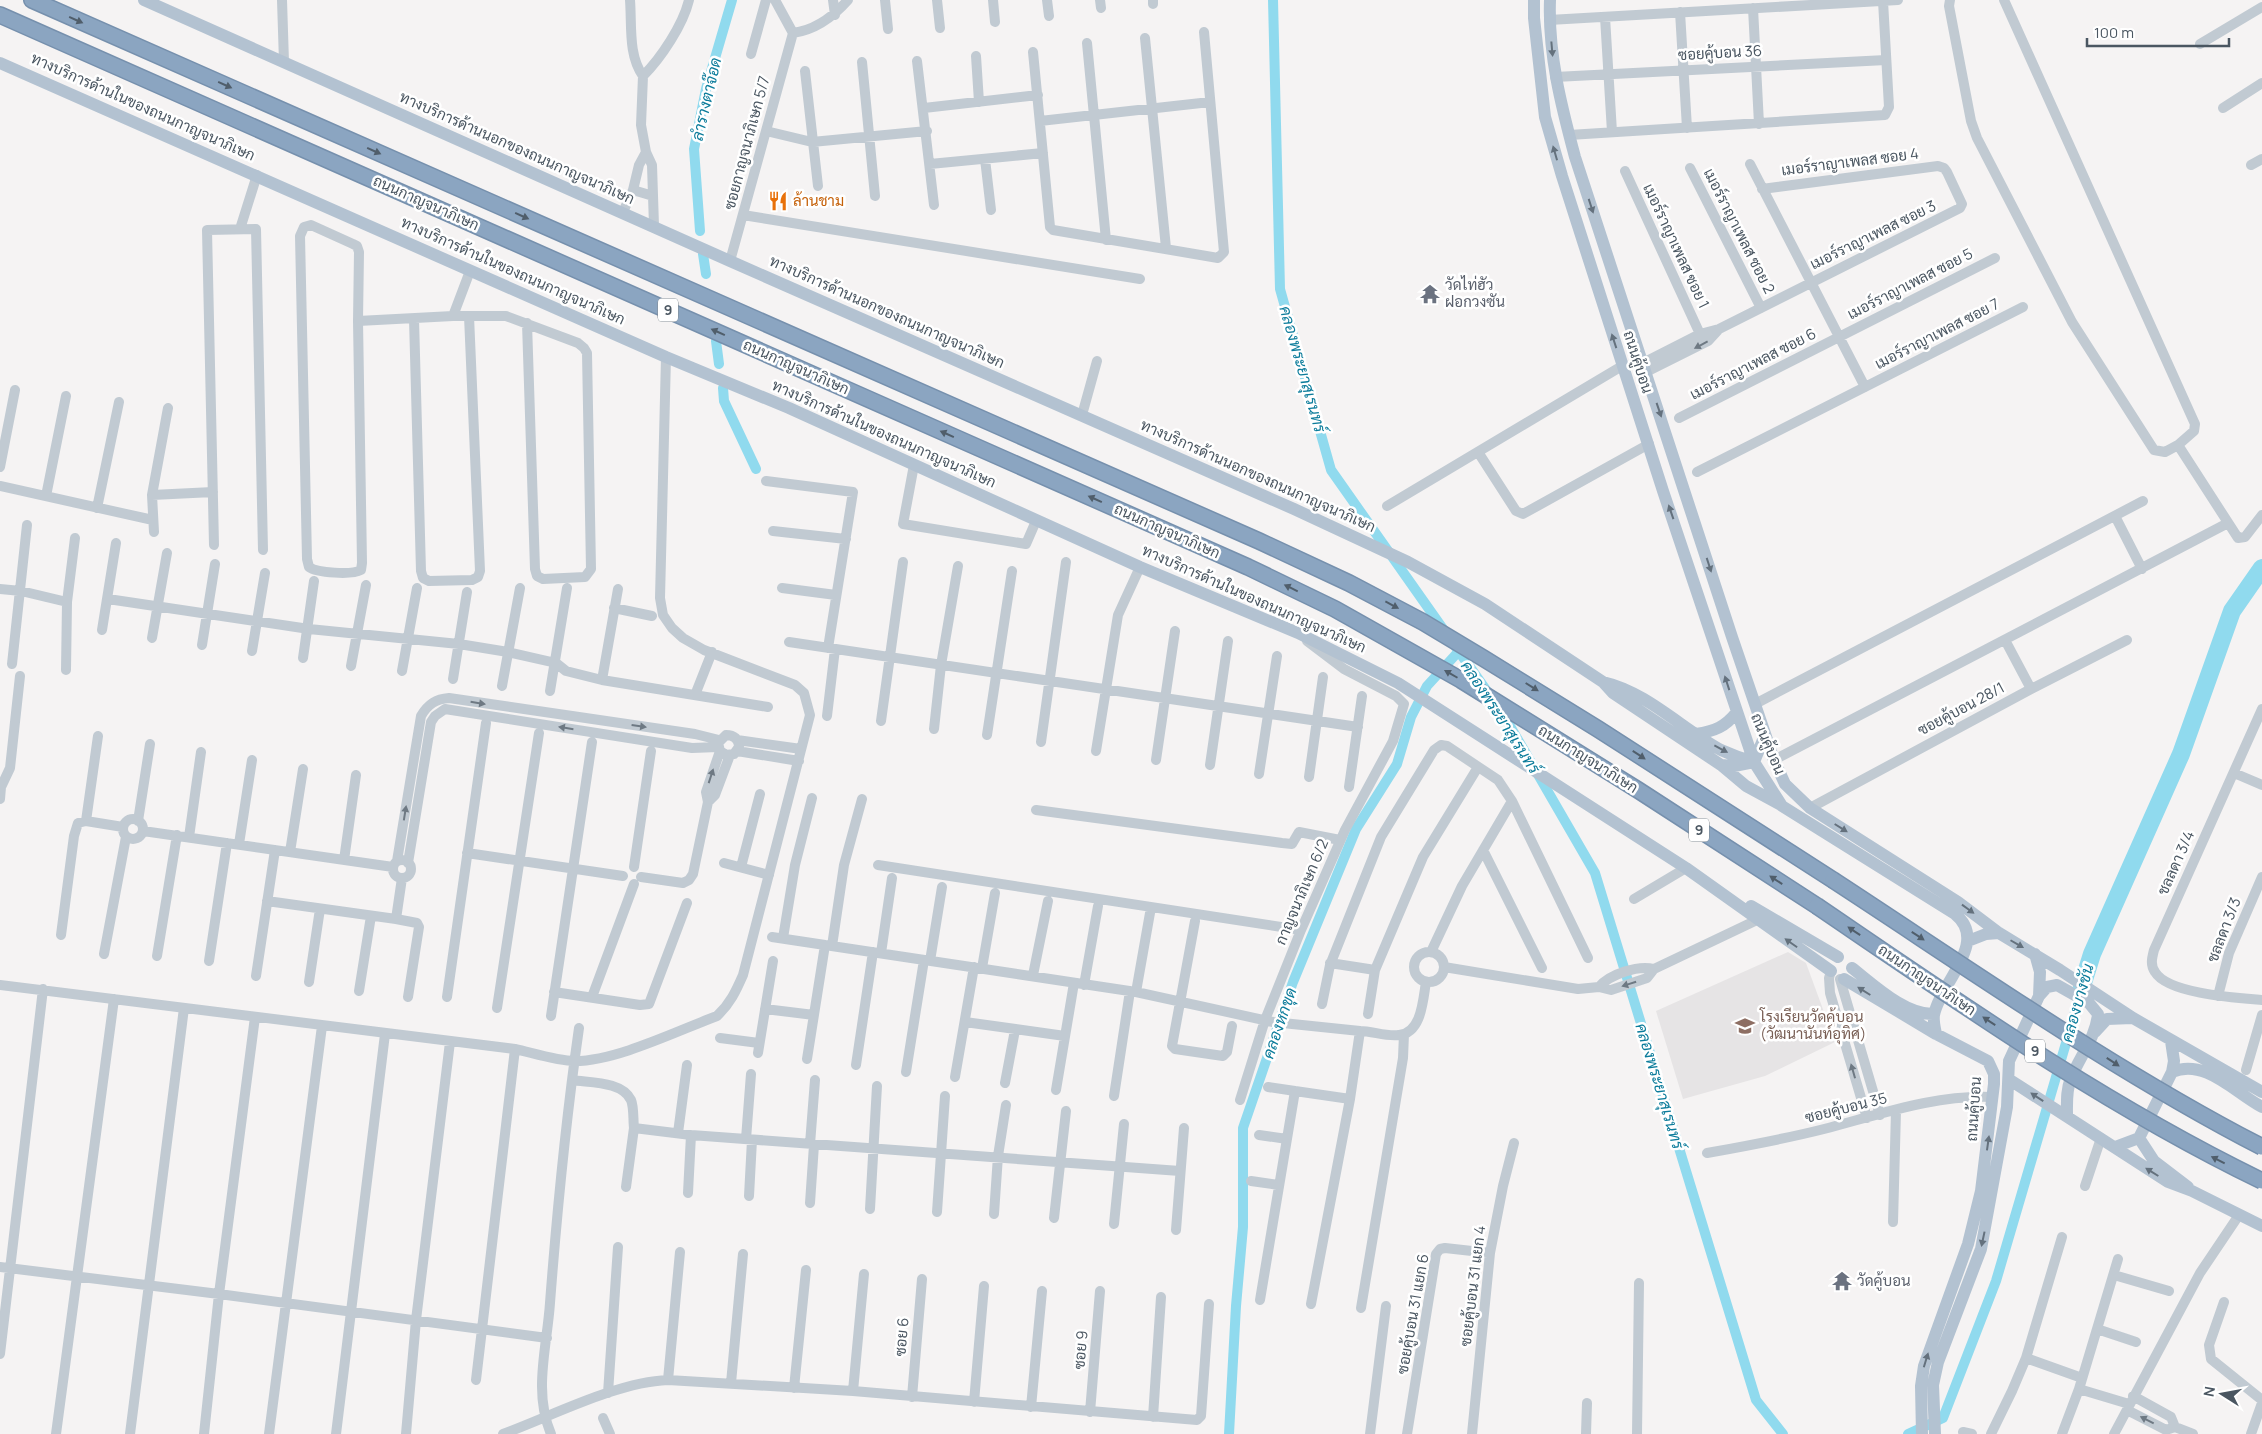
<svg xmlns="http://www.w3.org/2000/svg" width="2262" height="1434" font-family="Manrope,Sarabun,sans-serif">
  <rect width="100%" height="100%" fill="#f5f3f3"/>
  <path fill="#e6e4e5" d="M1788,952l18,11 29,79 -70,34 -82,23 -27,-88z"/>
  <g fill="none" stroke-linecap="round" stroke-linejoin="round">
    <path stroke="#90daee" stroke-width="10" d="M1273,0l7,289 51,181 172,244 92,159 161,527 27,34
      M700,231l-6,-82 12,-60 26,-89
      M703,254l3,20
      M716,341l3,23
      M723,388l1,13 32,68
      M1229,1434l7,-128 7,-79v-99l50,-146 63,-153 41,-65 14,-47 16,-31 32,-35
      M1908,1434l35,-16 53,-137 85,-289"/>
    <path stroke="#90daee" stroke-width="18" d="M2082,986l10,-32 89,-200 51,-143 30,-43"/>
    <defs>
      <path id="highway" d="M32,0l1227,541 90,42 74,39 60,36 115,71 235,151
        M0,15l1248,552 87,42 126,71 177,110 179,116"/>
    </defs>
    <use href="#highway" stroke="#7690ad" stroke-width="18"/>
    <path stroke="#c1cad2" stroke-width="10" d="M282,0l2,62
      M630,0c2,26 -2,55 13,76
      M775,0l18,33c23,-3 40,-16 55,-33
      M833,0l2,15
      M885,0l3,29
      M937,0l3,28
      M993,0l2,22
      M1047,0l2,16
      M1100,0l1,8
      M1153,0v4
      M1950,0l-1,6 22,115 6,17 95,184 82,128 11,2 13,-7
      M2004,0l191,424 -1,7 -16,14 60,93 7,-1 17,-22
      M1753,8l6,116
      M1680,12l7,116
      M1605,17l7,115
      M1549,20l349,-20
      M1145,38l21,210
      M1087,43l19,197
      M2200,44l62,-37
      M1033,52l17,175 3,3 165,28 6,-6 -20,-220
      M751,54l15,-54
      M976,56l3,46
      M917,61l17,144
      M862,62l13,134
      M805,71l13,115
      M1555,77l331,-17
      M924,108l114,-13
      M2223,108l39,-25
      M1040,121l170,-19
      M766,131l46,11 115,-11
      M1569,135l316,-20 4,-8 -6,-106
      M985,159l6,51
      M930,164l113,-11
      M1750,164l115,223
      M2251,165l11,-6
      M1690,168l71,140
      M1625,171l75,163
      M633,190l20,6
      M623,212l10,-22 6,-25 7,-13
      M743,215l397,64
      M311,225l42,19 4,2 2,6 -1,69 4,242 -1,7c-9,5 -44,3 -52,-3l-2,-8 -7,-323 4,-9z
      M654,226l-2,-61 -6,-13 -5,-27 2,-49c18,-18 40,-51 46,-76
      M240,229l17,-54
      M730,261l63,-228
      M453,316l17,-45
      M414,319l7,252 2,7 6,3 43,-1 6,-3 2,-6 -11,-255
      M358,321l95,-5h53l72,27 6,5 3,5 4,216 -6,8 -42,2 -6,-3 -2,-7 -8,-246
      M1643,363l57,-29 19,-5 241,-121 2,-4 -15,-32 -3,-4 -6,-2 -176,23
      M1646,372l62,-31 11,-12
      M1082,415l15,-54
      M1679,418l316,-160
      M1478,452l38,59 7,3 126,-70
      M914,465l-11,59 123,20 10,-23
      M0,467l15,-77
      M1697,472l326,-165
      M766,481l87,11 -25,156
      M0,486l153,34
      M152,495l61,-3
      M46,496l20,-100
      M1387,506l235,-140
      M97,508l22,-106
      M2115,516l27,53
      M773,531l73,8
      M154,532l-2,-37 16,-87
      M214,545l-7,-315 49,-1 7,321
      M782,588l54,7
      M0,589l21,2 46,11
      M108,599l201,30 150,15 49,8 48,11 10,8 36,9 166,27
      M614,608l38,8
      M102,630l14,-87
      M152,638l15,-85
      M2005,640l26,49
      M789,642l569,85
      M202,645l13,-81
      M252,651l13,-78
      M303,658l11,-77
      M12,664l15,-139
      M351,666l15,-81
      M66,670l1,-68 8,-64
      M402,671l15,-83
      M453,679l14,-87
      M602,680l16,-91
      M502,686l18,-98
      M550,691l17,-103
      M695,695l17,-43
      M1755,704l388,-203
      M2262,709l-108,241c-2,8 -4,15 1,22 13,22 83,26 107,28
      M827,716l8,-67
      M881,721l22,-159
      M934,729l7,-64 17,-99
      M987,735l25,-164
      M737,740l64,9
      M1041,742l25,-180
      M737,751l62,10
      M1096,751l22,-136 22,-48
      M1156,760l19,-129
      M1774,760l454,-237
      M1210,765l18,-124
      M2234,773l28,12
      M1259,774l18,-118
      M1309,777l14,-100
      M1349,787l13,-91
      M0,799l1,-12 9,-19 10,-92
      M708,802l7,-7 15,-40
      M1810,808l221,-119 96,-49
      M1036,810l246,33 10,1 7,-12 41,8
      M123 829a10 10 0 1 1 20 0a10 10 0 1 1-20 0Z
      M86,821l12,-85
      M138,821l12,-77
      M143,831l250,36
      M189,837l12,-85
      M239,844l13,-84
      M1483,850l59,118
      M290,852l13,-83
      M467,853l156,23
      M344,860l12,-85
      M393 869a9 9 0 1 1 18 0a9 9 0 1 1-18 0Z
      M397,861l24,-145c7,-12 15,-17 28,-18l246,36 24,6
      M408,863l23,-141 4,-6 10,-7 247,39 26,-1
      M724,863l45,12
      M878,865l423,65
      M634,867l17,-116
      M741,867l19,-73
      M641,877l42,6 6,-3 4,-6 15,-72 -2,-10 14,-41 -2,-8 8,-8c8,0 13,4 13,12l-5,7 -8,1 -6,-4
      M1634,899l52,-31
      M267,901l129,18 6,-41
      M396,919l21,4 2,4 -11,70
      M1195,921l-23,125 3,3 48,7 4,-4 5,-26
      M61,935l13,-99 4,-13 8,-2 37,6
      M772,937l364,55 137,30 87,9
      M783,938l12,-73 17,-67
      M832,946l12,-81 18,-66
      M1431,952l31,-66 50,-85 76,157
      M1414 967a15 15 0 1 1 30 0a15 15 0 1 1-30 0Z
      M881,953l11,-75
      M104,954l22,-117
      M157,956l20,-121
      M209,961l18,-118
      M930,961l12,-74
      M1330,963l45,7
      M1444,967l134,22 21,-2 12,3 36,-12 7,-9 103,-49
      M982,968l13,-75
      M1831,971l-2,7 1,15 37,125
      M1033,975l15,-74
      M256,976l19,-126
      M1840,979l40,136
      M309,982l11,-73
      M0,985l515,64c18,4 42,12 60,12 41,0 102,-30 142,-45 13,-12 19,-25 26,-41l67,-260 -6,-22 -9,-8 -91,-35 -21,-12 -11,-10 -9,-13 -3,-17 6,-241
      M1084,985l14,-79
      M1599,987c11,-13 39,-22 55,-18
      M359,991l12,-75
      M554,992l86,13 9,-1 38,-101
      M1136,992l14,-79
      M2218,996l11,-43 33,-76
      M447,997l39,-274
      M592,997l42,-113
      M1322,1004l8,-39 51,-128 53,-87 7,-5 6,1 51,34 14,21
      M497,1008l42,-275
      M765,1009l49,6
      M1368,1014l7,-44 48,-113 55,-90
      M551,1016l41,-274
      M965,1022l100,14
      M720,1038l39,5
      M758,1053l15,-92
      M807,1059l18,-114
      M856,1065l17,-113
      M2246,1070l16,-55
      M906,1072l18,-112
      M955,1077l19,-110
      M572,1080c18,3 50,1 59,20 3,7 2,19 3,28l57,7 489,36
      M1005,1083l10,-53
      M1268,1087l27,4
      M1056,1090l18,-107
      M1114,1096l16,-105
      M1240,1100l25,-80 36,-90 44,-100 48,-89 11,-37 -8,-8 -52,-27 -37,-28
      M678,1133l9,-68
      M1259,1135l28,4
      M746,1139l5,-65
      M810,1144l5,-64
      M1707,1153c39,-7 78,-14 117,-24 54,-14 113,-35 169,-32
      M1251,1181l28,4
      M2085,1186l16,-48
      M626,1187l8,-59
      M688,1193l3,-58
      M749,1196l3,-56
      M810,1203l4,-58
      M870,1209l7,-123
      M937,1212l8,-116
      M994,1214l4,-58 8,-51
      M1054,1218l12,-107
      M1893,1222l3,-111
      M1114,1224l10,-100
      M1176,1230l8,-102
      M0,1267l219,27 328,44
      M2114,1275l55,16
      M1260,1300l35,-209 55,8
      M2224,1302l-15,43 2,14 51,41
      M1311,1304l39,-205 10,-68c12,0 27,6 39,4 23,-2 24,-36 27,-53
      M1361,1308l42,-250 1,-24
      M2097,1329l39,13
      M0,1354l43,-365
      M2026,1358l56,20
      M476,1380l39,-331
      M668,1380l12,-128
      M731,1383l12,-129
      M794,1388l12,-118
      M2079,1389l50,15
      M853,1391l11,-117
      M608,1393l10,-146
      M912,1397l10,-118
      M974,1402l10,-116
      M1031,1407l11,-116
      M2127,1410l39,20 9,-3 -4,-10 -38,-21
      M1090,1412l10,-121
      M1153,1417l8,-120
      M603,1418l7,16
      M2175,1427l18,7
      M1963,1432l9,2
      M56,1434l58,-435
      M130,1434l54,-426
      M204,1434l15,-140 36,-277
      M269,1434l53,-408
      M336,1434l49,-400
      M406,1434l10,-114 34,-278
      M503,1434c49,-18 114,-52 165,-54l185,11 344,29 4,-4 8,-112
      M551,1434c-18,-42 -4,-87 -1,-131 7,-92 16,-184 29,-275
      M1370,1434l16,-128
      M1407,1434l29,-180 4,-5 5,-1 45,5
      M1472,1434l18,-181 13,-67 11,-43
      M1586,1434l1,-31
      M1637,1434l2,-151
      M1991,1434l21,-43 14,-33 36,-121
      M2062,1434l17,-45 39,-130
      M2114,1434l86,-161 39,-58
      M2251,1434l11,-31"/>
    <path stroke="#b3c2d1" stroke-width="12" d="M144,0l586,261 564,248 114,53 77,42 118,78 10,11 108,72 13,1 20,-4 11,-27
      M1534,0v18l11,99 17,59 101,315 91,271 28,44 173,108c35,28 -15,69 -21,101 -1,6 1,13 2,19
      M1550,0c-2,54 11,105 25,157l157,480 42,123 11,24 25,24 148,94 41,31 61,37 73,48 129,74
      M0,63l666,294 123,51 351,159 158,66 100,50 288,185 145,103
      M1603,682c44,10 79,47 118,68 11,5 22,9 33,12
      M1696,734c19,-3 29,-7 41,-22
      M1721,765l25,21 35,19
      M1751,906l87,51
      M1968,941l18,-7 13,-1
      M1852,968c22,17 53,47 82,46
      M1844,979l92,55 52,27 6,13v10l-13,107 -13,53 -44,122 -3,20 1,48
      M2039,996l8,-9 10,-2 32,18 9,11c-2,23 -18,42 -27,64 -5,12 -4,25 -4,38
      M2095,1032l12,-13 25,-1
      M2172,1072c33,-14 62,20 90,35
      M2010,1080l158,102 24,9 70,35
      M2139,1138l15,23 34,26
      M2115,1147l24,-9 33,-66 2,-11 -3,-20
      M1935,1434l-2,-49 5,-23 43,-113 26,-142 2,-46 30,-65 1,-24 -5,-18"/>
    <use href="#highway" stroke="#8ba5c1" stroke-width="15"/>
    <defs>
      <path id="highway-bridge" d="M1833,880c141,92 280,190 429,267
        M1817,906c144,98 288,199 445,275"/>
    </defs>
    <use href="#highway-bridge" stroke="#7690ad" stroke-width="18" stroke-linecap="butt"/>
    <use href="#highway-bridge" stroke="#8ba5c1" stroke-width="15"/>
  </g>
  <defs><path id="oneway-solid" d="M-6-.8H1V-3.2L6.5 0L1 3.2V.8H-6Z" transform="scale(1.25)"/></defs>
  <g fill="#505e6b">
    <use href="#oneway-solid" transform="translate(76 20) rotate(24)"/>
    <use href="#oneway-solid" transform="translate(225 85) rotate(24)"/>
    <use href="#oneway-solid" transform="translate(374 151) rotate(24)"/>
    <use href="#oneway-solid" transform="translate(522 216) rotate(24)"/>
    <use href="#oneway-solid" transform="translate(718 332) rotate(-156)"/>
    <use href="#oneway-solid" transform="translate(947 434) rotate(-156)"/>
    <use href="#oneway-solid" transform="translate(1095 499) rotate(-156)"/>
    <use href="#oneway-solid" transform="translate(1291 588) rotate(-154)"/>
    <use href="#oneway-solid" transform="translate(1392 605) rotate(28)"/>
    <use href="#oneway-solid" transform="translate(1451 674) rotate(-150)"/>
    <use href="#oneway-solid" transform="translate(1532 687) rotate(32)"/>
    <use href="#oneway-solid" transform="translate(1639 755) rotate(33)"/>
    <use href="#oneway-solid" transform="translate(1776 880) rotate(-147)"/>
    <use href="#oneway-solid" transform="translate(1854 931) rotate(-146)"/>
    <use href="#oneway-solid" transform="translate(1918 936) rotate(33)"/>
    <use href="#oneway-solid" transform="translate(1989 1021) rotate(-147)"/>
    <use href="#oneway-solid" transform="translate(2113 1062) rotate(33)"/>
    <use href="#oneway-solid" transform="translate(2218 1160) rotate(-153)"/>
  </g>
  <g fill="#64717d">
    <use href="#oneway-solid" transform="translate(1552 49) rotate(85)"/>
    <use href="#oneway-solid" transform="translate(1555 153) rotate(-106)"/>
    <use href="#oneway-solid" transform="translate(1591 206) rotate(72)"/>
    <use href="#oneway-solid" transform="translate(1614 341) rotate(-108)"/>
    <use href="#oneway-solid" transform="translate(1659 410) rotate(71)"/>
    <use href="#oneway-solid" transform="translate(1671 512) rotate(-109)"/>
    <use href="#oneway-solid" transform="translate(1709 565) rotate(72)"/>
    <use href="#oneway-solid" transform="translate(1727 683) rotate(-108)"/>
    <use href="#oneway-solid" transform="translate(1721 749) rotate(28)"/>
    <use href="#oneway-solid" transform="translate(1841 828) rotate(32)"/>
    <use href="#oneway-solid" transform="translate(1968 909) rotate(36)"/>
    <use href="#oneway-solid" transform="translate(1791 943) rotate(-145)"/>
    <use href="#oneway-solid" transform="translate(2017 944) rotate(30)"/>
    <use href="#oneway-solid" transform="translate(1864 991) rotate(-148)"/>
    <use href="#oneway-solid" transform="translate(2037 1097) rotate(-147)"/>
    <use href="#oneway-solid" transform="translate(1988 1143) rotate(-82)"/>
    <use href="#oneway-solid" transform="translate(2152 1172) rotate(-148)"/>
    <use href="#oneway-solid" transform="translate(1983 1239) rotate(102)"/>
    <use href="#oneway-solid" transform="translate(1926 1360) rotate(-73)"/>
  </g>
  <g fill="#6e7983">
    <use href="#oneway-solid" transform="translate(1701 345) rotate(152)"/>
    <use href="#oneway-solid" transform="translate(478 703) rotate(9)"/>
    <use href="#oneway-solid" transform="translate(639 726) rotate(8)"/>
    <use href="#oneway-solid" transform="translate(566 728) rotate(-171)"/>
    <use href="#oneway-solid" transform="translate(711 776) rotate(-72)"/>
    <use href="#oneway-solid" transform="translate(405 813) rotate(-81)"/>
    <use href="#oneway-solid" transform="translate(1629 984) rotate(162)"/>
    <use href="#oneway-solid" transform="translate(1853 1071) rotate(-106)"/>
    <use href="#oneway-solid" transform="translate(2147 1420) rotate(-153)"/>
  </g>
  <defs>
    <symbol id="restaurant-bare" viewBox="-9 -9 18 18"><path d="M-5-6h1v4h1v-4h1v4h1v-4h1v5L-1.5 .5V6h-2V.5L-5-1ZM5-6V6H3V1.5H1.5Q1.5-4 5-6Z" fill="#e8710a" stroke="#fff" stroke-width="2.5" paint-order="stroke"/></symbol>
    <symbol id="temple-bare" viewBox="-9 -9 18 18"><path d="M0-6L5-2H3V0L6.5 2.5H4V6H1.5V3h-3V6H-4V2.5H-6.5L-3 0V-2H-5Z" fill="#6b7280" stroke="#fff" stroke-width="2.5" paint-order="stroke"/></symbol>
    <symbol id="school-bare" viewBox="-9 -9 18 18"><path d="M0-5L7-2L0 1L-7-2ZM-4 1L0 2.5L4 1V4Q0 6-4 4Z" fill="#8d6e63" stroke="#fff" stroke-width="2.5" paint-order="stroke"/></symbol>
  </defs>
  <g fill-rule="evenodd">
    <use href="#restaurant-bare" x="764" y="187" width="28" height="28"/>
    <use href="#temple-bare" x="1416" y="280" width="28" height="28"/>
    <use href="#school-bare" x="1731" y="1012" width="28" height="28"/>
    <use href="#temple-bare" x="1828" y="1267" width="28" height="28"/>
  </g>
  <g text-anchor="middle" stroke-width="5" stroke-linejoin="round" paint-order="stroke">
    <g fill="#fff" stroke="#808990" stroke-width="1">
      <rect x="658" y="298.5" width="20" height="23" rx="4"/>
      <rect x="1689" y="818.5" width="20" height="23" rx="4"/>
      <rect x="2025" y="1039.5" width="20" height="23" rx="4"/>
    </g>
    <g font-size="14" font-weight="bold" fill="#4a5661">
      <text x="668" y="315">9</text>
      <text x="1699" y="835">9</text>
      <text x="2035" y="1056">9</text>
    </g>
    <g font-size="15" fill="#4a5661" stroke="#fff">
      <text transform="translate(1720 53) rotate(-3)" y="5">ซอยคู้บอน 36</text>
      <text transform="translate(143 107) rotate(24)" y="5">ทางบริการด้านในของถนนกาญจนาภิเษก</text>
      <text transform="translate(747 143) rotate(-75)" y="5">ซอยกาญจนาภิเษก 5/7</text>
      <text transform="translate(517 148) rotate(24)" y="5">ทางบริการด้านนอกของถนนกาญจนาภิเษก</text>
      <text transform="translate(1850 162) rotate(-7)" y="5">เมอร์ราญาเพลส ซอย 4</text>
      <text transform="translate(426 203) rotate(24)" y="5">ถนนกาญจนาภิเษก</text>
      <text transform="translate(1739 231) rotate(63)" y="5">เมอร์ราญาเพลส ซอย 2</text>
      <text transform="translate(1873 235) rotate(-26)" y="5">เมอร์ราญาเพลส ซอย 3</text>
      <text transform="translate(1676 246) rotate(65)" y="5">เมอร์ราญาเพลส ซอย 1</text>
      <text transform="translate(513 271) rotate(24)" y="5">ทางบริการด้านในของถนนกาญจนาภิเษก</text>
      <text transform="translate(1910 284) rotate(-27)" y="5">เมอร์ราญาเพลส ซอย 5</text>
      <text transform="translate(887 312) rotate(24)" y="5">ทางบริการด้านนอกของถนนกาญจนาภิเษก</text>
      <text transform="translate(1937 334) rotate(-27)" y="5">เมอร์ราญาเพลส ซอย 7</text>
      <text transform="translate(1638 362) rotate(72)" y="5">ถนนคู้บอน</text>
      <text transform="translate(1753 364) rotate(-27)" y="5">เมอร์ราญาเพลส ซอย 6</text>
      <text transform="translate(796 367) rotate(24)" y="5">ถนนกาญจนาภิเษก</text>
      <text transform="translate(884 434) rotate(24)" y="5">ทางบริการด้านในของถนนกาญจนาภิเษก</text>
      <text transform="translate(1258 476) rotate(24)" y="5">ทางบริการด้านนอกของถนนกาญจนาภิเษก</text>
      <text transform="translate(1167 531) rotate(24)" y="5">ถนนกาญจนาภิเษก</text>
      <text transform="translate(1254 599) rotate(24)" y="5">ทางบริการด้านในของถนนกาญจนาภิเษก</text>
      <text transform="translate(1961 709) rotate(-28)" y="5">ซอยคู้บอน 28/1</text>
      <text transform="translate(1768 744) rotate(67)" y="5">ถนนคู้บอน</text>
      <text transform="translate(1588 759) rotate(32)" y="5">ถนนกาญจนาภิเษก</text>
      <text transform="translate(2176 863) rotate(-66)" y="5">ชลลดา 3/4</text>
      <text transform="translate(1302 892) rotate(-67)" y="5">กาญจนาภิเษก 6/2</text>
      <text transform="translate(2224 930) rotate(-69)" y="5">ชลลดา 3/3</text>
      <text transform="translate(1927 980) rotate(34)" y="5">ถนนกาญจนาภิเษก</text>
      <text transform="translate(1846 1108) rotate(-14)" y="5">ซอยคู้บอน 35</text>
      <text transform="translate(1974 1109) rotate(-86)" y="5">ถนนคู้บอน</text>
      <text transform="translate(1473 1286) rotate(-83)" y="5">ซอยคู้บอน 31 แยก 4</text>
      <text transform="translate(1413 1314) rotate(-80)" y="5">ซอยคู้บอน 31 แยก 6</text>
      <text transform="translate(902 1337) rotate(-85)" y="5">ซอย 6</text>
      <text transform="translate(1081 1350) rotate(-85)" y="5">ซอย 9</text>
    </g>
    <g font-size="15" fill="#c56008" stroke="#fff" text-anchor="start">
      <text x="793" y="206">ล้านชาม</text>
    </g>
    <g font-size="15" fill="#5b616d" stroke="#fff" text-anchor="start">
      <text x="1445" y="290">วัดไท่ฮัว<tspan x="1445" dy="17">ฝอกวงซัน</tspan></text>
      <text x="1857" y="1286">วัดคู้บอน</text>
    </g>
    <g font-size="15" fill="#785e54" stroke="#fff" text-anchor="start">
      <text x="1760" y="1022">โรงเรียนวัดคู้บอน<tspan x="1760" dy="17">(วัฒนานันท์อุทิศ)</tspan></text>
    </g>
    <g font-size="16" font-style="italic" fill="#0c7c9b" stroke="#fff">
      <text transform="translate(706 99) rotate(-77)" y="6">ลำรางตาจ๊อด</text>
      <text transform="translate(1303 369) rotate(74)" y="6">คลองพระยาสุเรนทร์</text>
      <text transform="translate(1501 717) rotate(57)" y="6">คลองพระยาสุเรนทร์</text>
      <text transform="translate(2077 1003) rotate(-74)" y="6">คลองบางชัน</text>
      <text transform="translate(1279 1023) rotate(-71)" y="6">คลองหกขุด</text>
      <text transform="translate(1660 1086) rotate(73)" y="6">คลองพระยาสุเรนทร์</text>
    </g>
  </g>
  <g transform="translate(2222 1394) rotate(281)" stroke="#ffffff" stroke-width="4" paint-order="stroke">
  <path d="M0-4L9 19L0 12L-9 19Z" fill="#4a5661"/>
  <text y="-8" font-size="14" font-weight="bold" text-anchor="middle" fill="#4a5661">N</text>
  </g>
  <path d="M2087 38v8h142v-8" fill="none" stroke="#4a5661" stroke-width="2.5"/>
  <text x="2094" y="38" font-size="15" fill="#4a5661" stroke="#ffffff" stroke-width="4" paint-order="stroke">100 m</text>
</svg>
